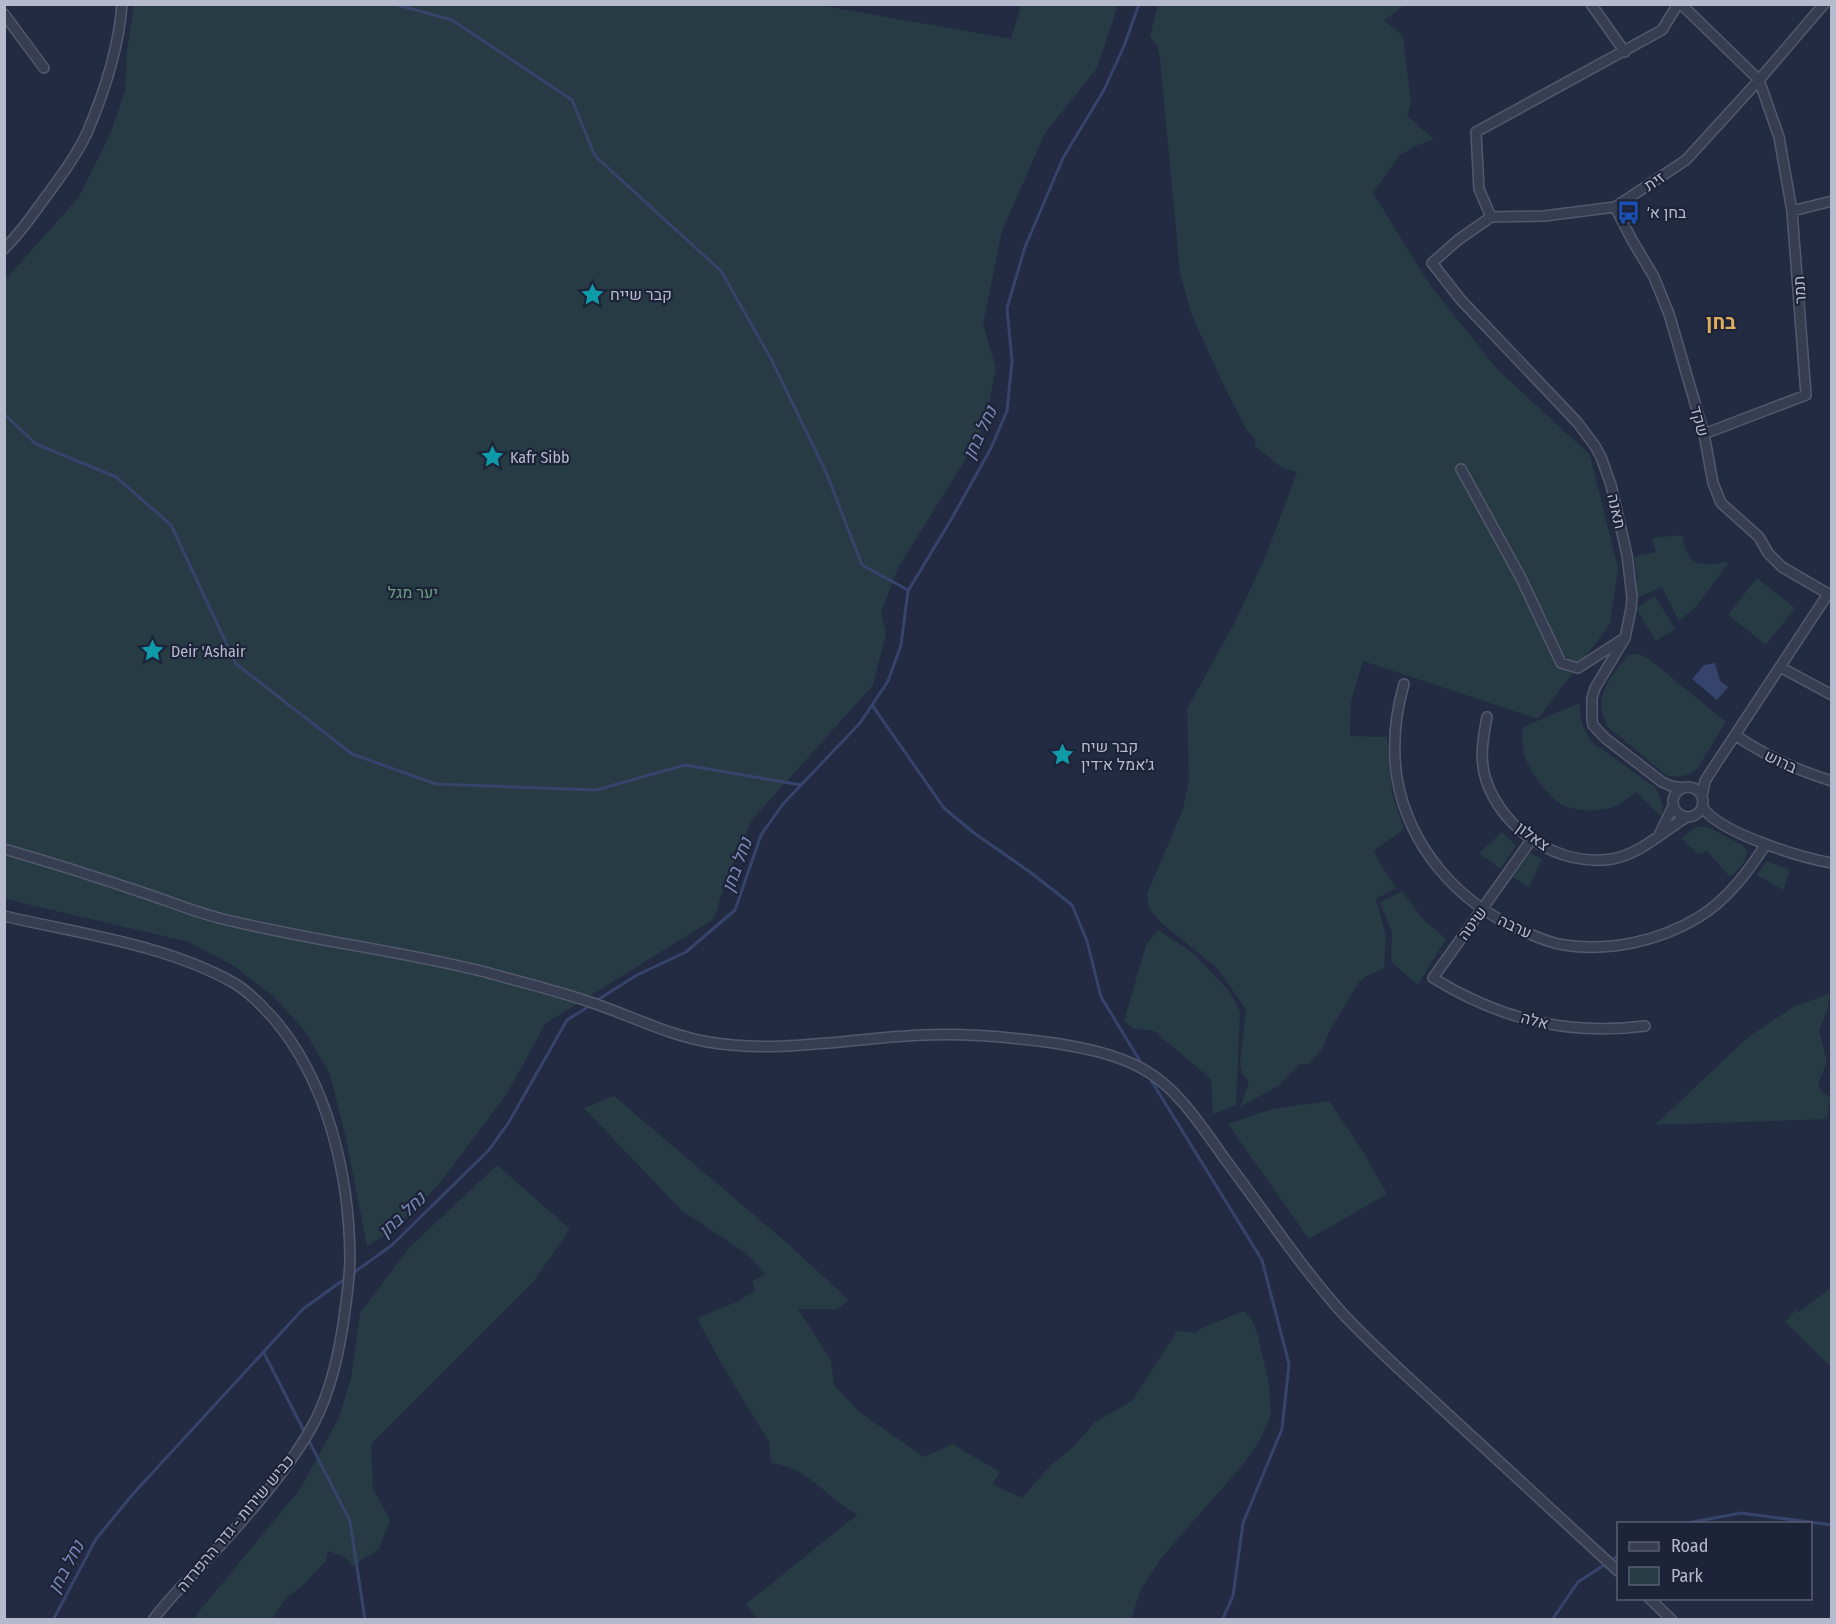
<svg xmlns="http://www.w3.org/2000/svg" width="1836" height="1624" font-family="'Fira Sans Condensed',Heebo,sans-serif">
  <rect width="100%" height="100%" fill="#232b43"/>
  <path fill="#263b44" d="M812,4l199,35 10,-34h97l-21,63 -52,65 -43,98 -19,93 13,44 -11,55 -16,31 -71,114 -17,45 5,20 -13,52 -121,135 -25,57 -13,42 -168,104 -40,72 -63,84 -44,48 -32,19 -21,-107 -16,-65 -26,-44 -30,-33 -40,-31 -45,-24 -184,-43 -1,-618 75,-84 31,-63 15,-43 2,-40 7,-46z
    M1158,5h246l-20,16 19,15 8,67 -4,13 27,23 -19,7 -16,10 -26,37 57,92 68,85 92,85 28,113 -8,56 -72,95 -175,-58 -12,41 -1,34 37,1 5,56 12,36 -30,22 6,12 16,25 -20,11 10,37 -2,32 -17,8 -8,6 -30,50 -7,17 -13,15h-9l-22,22 -38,21 9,-25 -7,-9 -2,-9 6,-55 -29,-41 -58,-47 -10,-13 -2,-14 36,-85 6,-29 -2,-71 48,-87 32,-69 30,-81 -15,-4 -27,-22v-8l-9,-9 -23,-45 -32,-71 -11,-40 -20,-214 -3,-13 -7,-10z
    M1682,535c6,33 17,31 47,27l-34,46 -16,13 -17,-34 -27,12 2,-21 -3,-21 22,-5 -4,-14z
    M1757,578l38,30 -29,37 -38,-30z
    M1655,596l20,33 -19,12 -20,-33z
    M1639,654l10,5 77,63 -29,47c-9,8 -19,8 -30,7l-59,-49c-17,-31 2,-48 20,-72z
    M1580,703c-1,16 4,28 13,40l63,45 7,18 -2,10 -25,-24c-7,6 -14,11 -23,15 -14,5 -32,4 -46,0 -17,-6 -38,-36 -43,-53 -2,-9 -2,-18 -1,-27z
    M1697,827h11l36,19c8,13 -5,22 -14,31l-23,-26 -9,3 -17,-16z
    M1502,832l14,14 -16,23 -21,-16z
    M1530,853l12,6 -13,28 -16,-10z
    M1767,861l23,9 -7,20 -26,-15z
    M1402,891l21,28 23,20 -28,46 -27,-23 1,-30 -12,-30z
    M1158,930l36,24 36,38 10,20 -4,93 -23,9 -2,-35 -57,-48 -21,-3 -9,-7 22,-76z
    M1830,994l-3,17 -8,19 8,32 -9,22 4,9 8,4 -3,22 -172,6 92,-87 48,-32z
    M614,1096l173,147 62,57 -12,9h-39l33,51 3,25 25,27 65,45 28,-13 48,28 -8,12 30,14 28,-32 24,-20 21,-24 37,-21 45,-70 19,1 7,-5 41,-16 7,7 7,18 11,48 2,31 -11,24 -14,22 -84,96 -21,32 -10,30h-374l-11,-15 112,-90c-32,-15 -49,-47 -87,-51l-2,-21 -51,-84 -21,-40 42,-17 16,-11 -3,-9 13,-7 -18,-20 -66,-44 -97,-102z
    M1329,1101l35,52 23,41 -78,45 -81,-115 44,-15z
    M497,1165l73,64 -36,52 -163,163 2,44 17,32 -11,29 -26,17 -8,-9 -17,-6 -2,10 -24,25 -15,11 -15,22h-79l107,-130 23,-42 16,-30 12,-39 9,-65 49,-65z
    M1831,1288v79l-46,-45 11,-12 3,2z"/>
  <path fill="#36436b" d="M1715,663l5,18 8,6 -11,13 -25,-21 12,-14z"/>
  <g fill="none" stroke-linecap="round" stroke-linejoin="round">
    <path stroke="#36436b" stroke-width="3" d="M394,4l58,16 120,80 23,56 126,115 50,88 55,113 36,93 46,25
      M4,414l32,30 80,33 55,48 65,139 116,90 84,30 160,6 89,-25 116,20
      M872,705l72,103 30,25 56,39 42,33 15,36 14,56 42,69
      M596,1001l41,-26 49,-23 49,-42 26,-75 22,-31 77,-81 28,-42 13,-36 7,-54 44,-73 39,-70 16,-37 5,-50 -5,-53 18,-61 38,-89 41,-68 20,-44 15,-42
      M1149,1077l113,183 27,104 -7,65 -39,94 -10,73 -11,24
      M352,1274l40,-29 97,-95 20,-28 58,-102 24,-15
      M264,1353l86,168 15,99
      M1682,1524l59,-11 91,12
      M53,1620l43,-81 36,-44 171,-186 43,-31
      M1552,1620l26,-38 40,-26"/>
    <defs>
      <path id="minor" d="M1591,4l34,48
        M1681,4l78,76 20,57 13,74 14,184 -102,39
        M4,14l40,54
        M1615,207l17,33 22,37 15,37 35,120 9,49 8,20 38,34 9,16 14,14 50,29
        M1792,211l40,-10
        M1491,217l-12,-28 -3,-57 186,-102 16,-26
        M4,249c14,-14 26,-30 38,-47 16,-22 33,-44 45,-69 17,-40 32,-85 35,-129
        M1461,469l60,109 40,85 17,5 45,-29
        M1780,667l52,28
        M1404,684c-9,31 -12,61 -7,94 12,69 61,125 124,152 13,6 28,13 43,15 45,7 96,-4 135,-28 28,-17 49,-45 67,-73
        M1487,717c-4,21 -8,42 -1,63 17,51 73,87 126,79 29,-5 51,-28 75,-42
        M1735,735c33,22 59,34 97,46
        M1673 802a15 15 0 1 1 30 0a15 15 0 1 1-30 0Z
        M1683,788l-12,-2 -9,-4 -57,-44 -12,-13 -1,-6v-21l3,-10 30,-50 6,-29 1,-12 -5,-42 -16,-70 -10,-28 -6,-11 -18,-24 -116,-122 -29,-37 26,-23 33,-23 53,-1 71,-9 71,-47 73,-80 65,-76
        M1702,796l3,-15 5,-8 118,-179
        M1702,806c14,26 100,52 130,57
        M1660,833l13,-27
        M1532,839l-99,139c67,41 134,58 212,48
        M4,849c49,14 96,29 143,45 24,8 48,18 72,24 87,22 178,32 266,54 36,10 73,19 108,31 38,13 75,32 115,39 72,12 143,-4 215,-7 44,-2 87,2 131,8 31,5 62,11 89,26 35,19 59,58 82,90 39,52 75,107 119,156 30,32 63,61 95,91 59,55 119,110 179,165
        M4,916c77,18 160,28 230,67 15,9 28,23 40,36 54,64 75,155 76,238 0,22 -4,46 -7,68 -5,32 -12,64 -27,94 -25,49 -73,102 -111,143 -17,18 -37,37 -52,58
        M1649,1598l23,22"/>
    </defs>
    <use href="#minor" stroke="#53596c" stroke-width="12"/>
    <use href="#minor" stroke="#383e52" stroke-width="9"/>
  </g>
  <defs>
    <symbol id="bus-bare" viewBox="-9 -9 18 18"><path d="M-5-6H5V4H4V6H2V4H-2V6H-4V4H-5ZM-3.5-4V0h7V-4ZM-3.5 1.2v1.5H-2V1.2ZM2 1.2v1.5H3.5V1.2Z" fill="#1a4fb4" stroke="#1d2338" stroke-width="2.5" paint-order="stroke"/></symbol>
    <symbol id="sight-bare" viewBox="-9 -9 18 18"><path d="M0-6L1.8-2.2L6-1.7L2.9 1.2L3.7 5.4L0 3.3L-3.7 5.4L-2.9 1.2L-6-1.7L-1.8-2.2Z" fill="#0f9aa8" stroke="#1d2338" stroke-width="2.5" paint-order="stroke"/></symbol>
  </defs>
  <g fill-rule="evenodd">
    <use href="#bus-bare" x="1612" y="196" width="33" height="33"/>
    <use href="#sight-bare" x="576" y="278" width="33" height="33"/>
    <use href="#sight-bare" x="476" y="440" width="33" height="33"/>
    <use href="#sight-bare" x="136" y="634" width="33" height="33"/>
    <use href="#sight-bare" x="1046" y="738" width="33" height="33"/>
  </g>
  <g text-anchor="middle" stroke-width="4.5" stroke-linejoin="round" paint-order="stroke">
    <g font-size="16" fill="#b5bacc" stroke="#1d2338">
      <text transform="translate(1654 181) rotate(-34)" y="6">זית</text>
      <text transform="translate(1799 290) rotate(-94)" y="6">תמר</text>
      <text transform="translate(1700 421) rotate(75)" y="6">שקד</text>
      <text transform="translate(1617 511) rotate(77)" y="6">תאנה</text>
      <text transform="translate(1781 761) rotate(25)" y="6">ברוש</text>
      <text transform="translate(1533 836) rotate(36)" y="6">צאלון</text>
      <text transform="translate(1472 923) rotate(-54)" y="6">שיטה</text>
      <text transform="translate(1515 926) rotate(25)" y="6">ערבה</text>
      <text transform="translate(1535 1020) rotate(15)" y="6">אלה</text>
      <text transform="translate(235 1523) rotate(-50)" y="6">כביש שירות - גדר ההפרדה</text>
    </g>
    <g font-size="16" fill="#b5bacc" stroke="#1d2338" text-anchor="start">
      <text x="1647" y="218">בחן א׳</text>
      <text x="610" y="300">קבר שייח</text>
      <text x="510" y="463">Kafr Sibb</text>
      <text x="171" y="657">Deir 'Ashair</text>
      <text x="1081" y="752">קבר שיח<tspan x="1081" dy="18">ג׳אמל א־דין</tspan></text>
    </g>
    <g font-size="16" fill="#6a9f80" stroke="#1d2338">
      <text x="413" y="598">יער מגל</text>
    </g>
    <g font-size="18" font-style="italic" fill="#7a89b6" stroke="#1d2338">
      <text transform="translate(980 433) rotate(-65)" y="6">נחל בחן</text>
      <text transform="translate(737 865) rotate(-70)" y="6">נחל בחן</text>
      <text transform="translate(402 1215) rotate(-43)" y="6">נחל בחן</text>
      <text transform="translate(66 1567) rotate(-62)" y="6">נחל בחן</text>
    </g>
    <g font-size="20" font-weight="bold" fill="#dfad5e" stroke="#1d2338">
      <text x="1721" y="329">בחן</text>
    </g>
  </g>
  <rect width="1836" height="1624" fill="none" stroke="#b5bacc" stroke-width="12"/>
  <rect x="1617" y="1522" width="195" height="78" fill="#1d2338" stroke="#5a5f73" stroke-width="1.5"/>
  <rect x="1629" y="1542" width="30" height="9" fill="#383e52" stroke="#5a5f73" stroke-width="1.5"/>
  <text x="1671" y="1552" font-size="18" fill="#b5bacc">Road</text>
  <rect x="1629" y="1567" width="30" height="18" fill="#263b44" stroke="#5a5f73" stroke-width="1.5"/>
  <text x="1671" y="1582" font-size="18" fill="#b5bacc">Park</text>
</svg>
